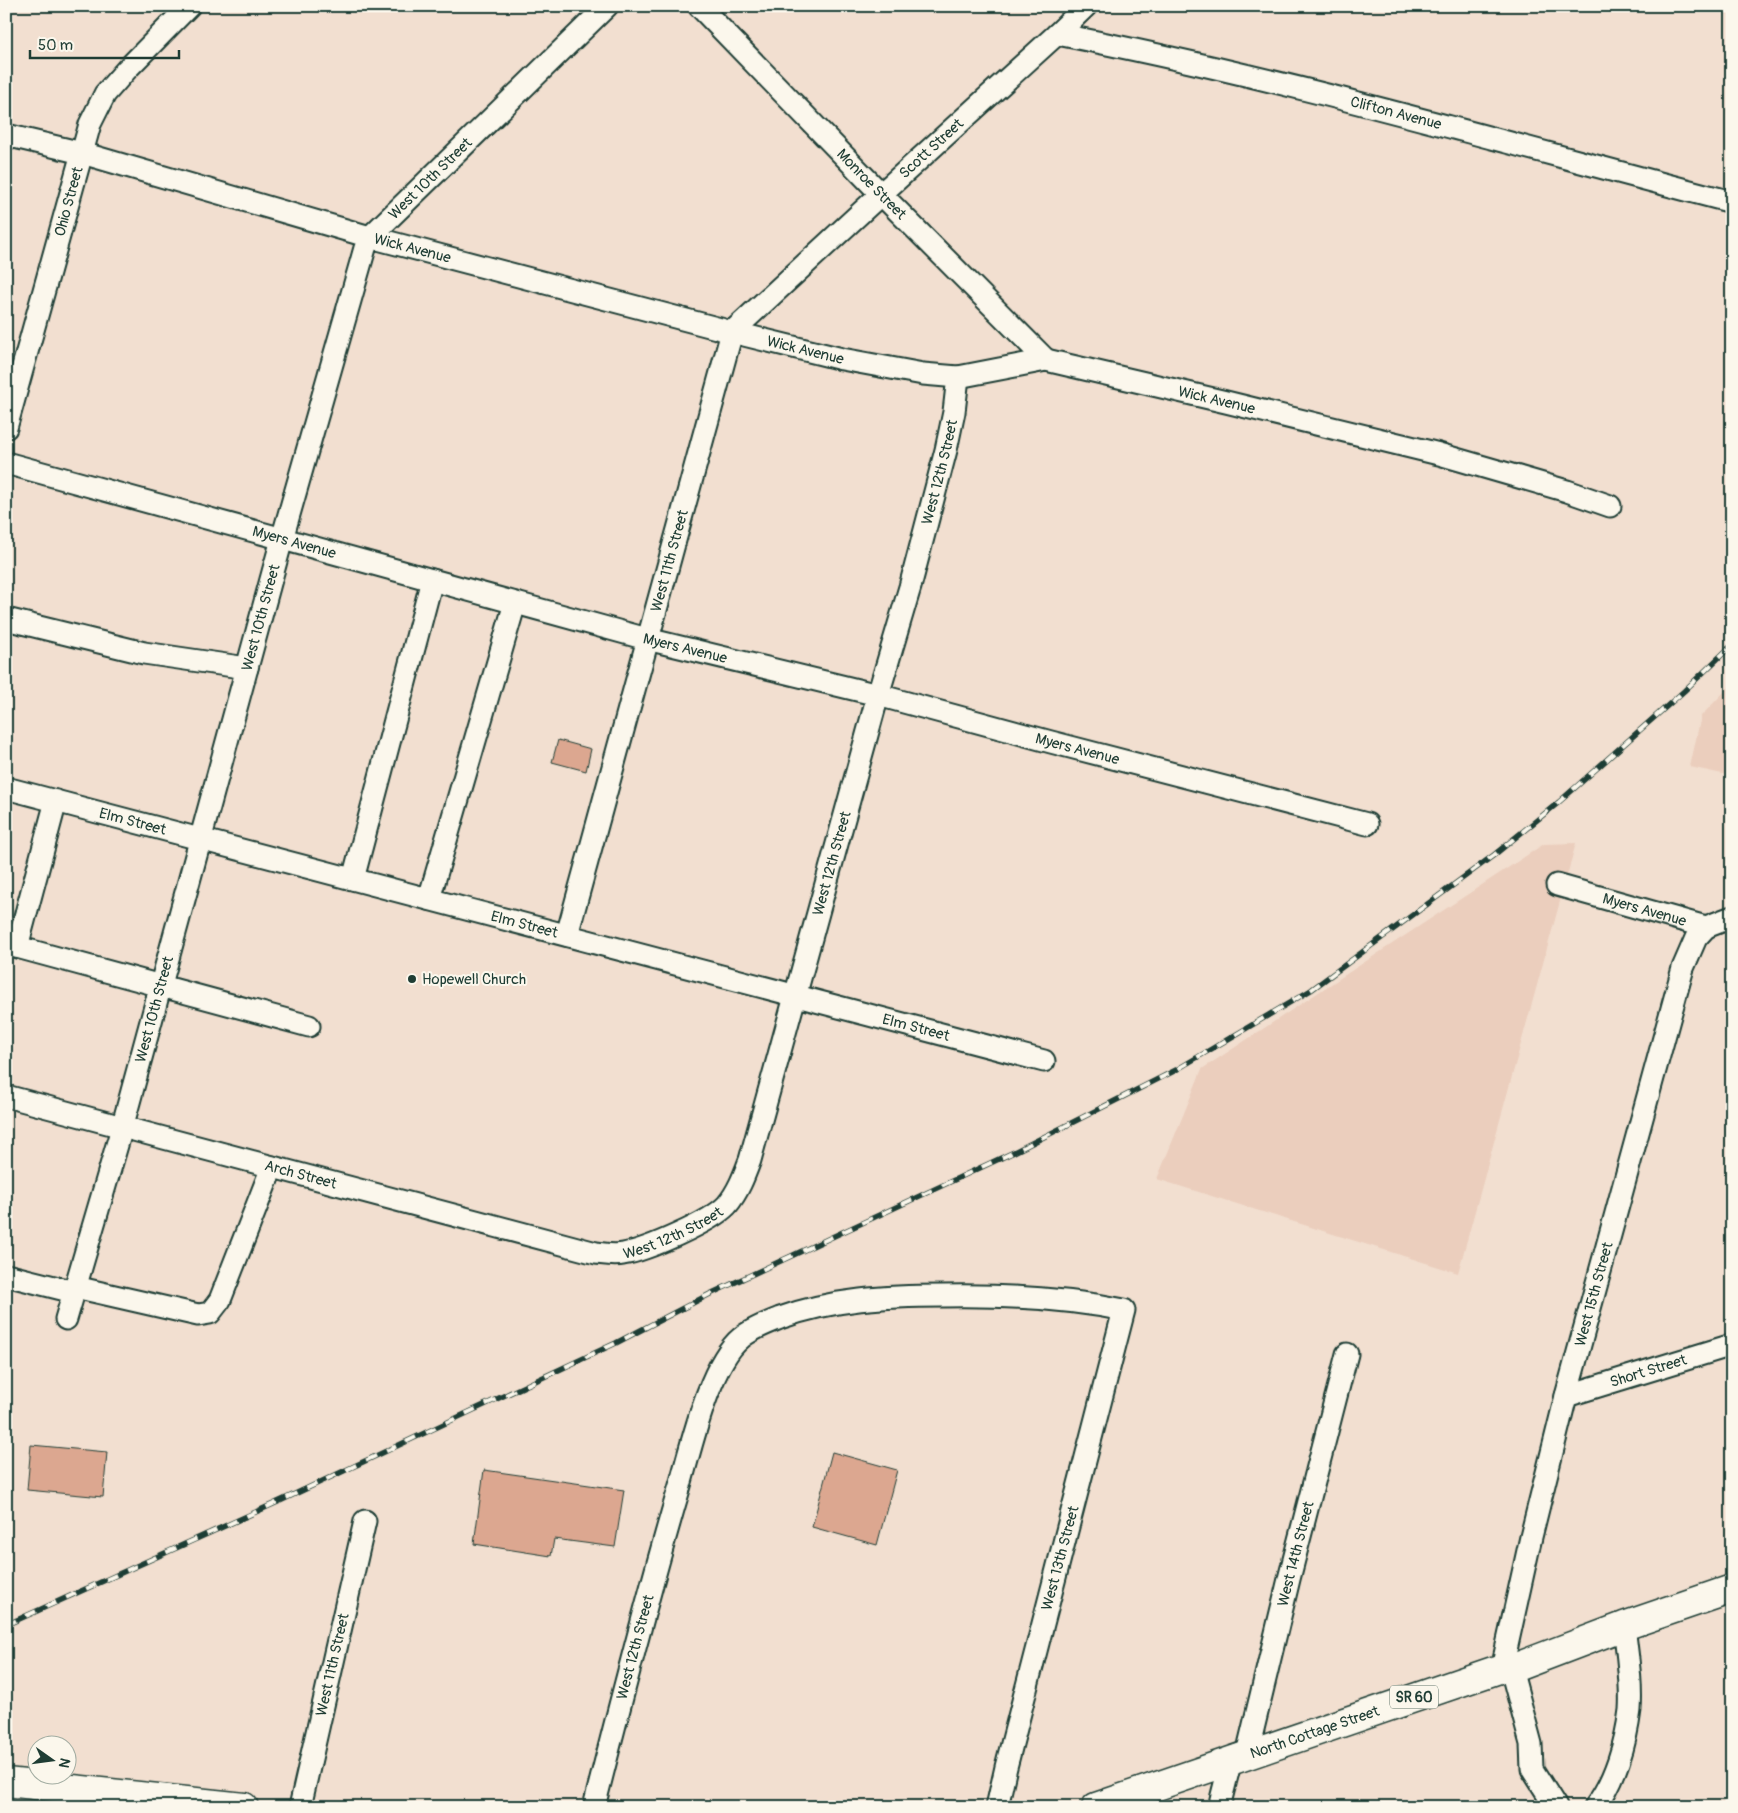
<svg xmlns="http://www.w3.org/2000/svg" width="1738" height="1813" font-family="Pangolin,sans-serif">
  <rect width="100%" height="100%" fill="#f2dfd0"/>
  <filter id="ink" filterUnits="userSpaceOnUse"><feTurbulence type="fractalNoise" baseFrequency=".02" numOctaves="2"/><feDisplacementMap in="SourceGraphic" scale="10" xChannelSelector="R" yChannelSelector="G"/><feConvolveMatrix kernelMatrix="1 2 1 2 8 2 1 2 1" color-interpolation-filters="sRGB"/></filter>
  <g filter="url(#ink)">
    <path fill="#ebcebd" d="M1732,684v92l-42,-9 11,-51z
      M1576,843l-118,430 -301,-94 45,-110 342,-225z"/>
    <path fill="#dca790" stroke="#1f3d34" d="M558,740l33,9 -5,22 -34,-9z
      M31,1445l76,7 -4,45 -76,-7z
      M832,1452l65,18 -20,75 -65,-18z
      M484,1470l140,20 -9,57 -61,-8 -3,17 -77,-12z"/>
    <g fill="none" stroke-linecap="round" stroke-linejoin="round">
      <defs>
        <g id="minor">
          <path id="s1" d="M699,6l182,188 165,166"/>
          <path id="s2" d="M1057,34c228,44 451,110 675,168"/>
          <path id="s3" d="M6,135l76,18 288,84 362,95 110,27 81,15 35,3 88,-17 180,42 213,52 128,37 43,15"/>
          <path id="s4" d="M6,428l84,-304 15,-30 22,-25 62,-63"/>
          <path id="s5" d="M6,463l641,176 231,56 173,47 316,82"/>
          <path d="M6,619l138,34 103,15"/>
          <path id="s6" d="M6,788l1038,273"/>
          <path d="M353,879l79,-299"/>
          <path id="s7" d="M1557,885l149,42 26,-10"/>
          <path d="M429,899l86,-296"/>
          <path id="s8" d="M567,935l165,-603 149,-138 176,-160 29,-28"/>
          <path d="M6,944l303,82"/>
          <path d="M17,947l39,-146"/>
          <path id="s9" d="M6,1096l590,157c9,1 18,3 27,1 24,-4 88,-32 104,-49 11,-13 17,-29 23,-45l128,-465 32,-108 36,-137 8,-38 4,-35"/>
          <path d="M6,1275l68,17"/>
          <path d="M75,1287l123,28 12,-2 10,-13 52,-133"/>
          <path id="s10" d="M66,1319l56,-191 160,-589 83,-291 5,-11 237,-231"/>
          <path id="s11" d="M1566,1396l166,-51"/>
          <path id="s12" d="M1502,1668l29,-131 35,-141 117,-428 13,-30 10,-11"/>
          <path d="M1511,1669l20,75 1,25 24,38"/>
          <path id="s13" d="M1247,1754l42,-175 58,-225"/>
          <path id="s14" d="M300,1807l65,-286"/>
          <path id="s15" d="M594,1807c27,-107 54,-213 85,-318 12,-41 30,-125 62,-151 10,-9 27,-15 39,-20 52,-19 108,-22 163,-22 60,-1 122,2 181,14l-118,457 -9,40"/>
          <path d="M1219,1807l12,-47"/>
          <path d="M1595,1807c20,-26 31,-64 35,-97 2,-28 -3,-57 -6,-84"/>
        </g>
        <g id="major">
          <path d="M6,1782l238,25"/>
          <path id="s16" d="M1096,1807l406,-139 9,1 113,-43 108,-37"/>
        </g>
      </defs>
      <use href="#minor" stroke="#1f3d34" stroke-width="25"/>
      <use href="#major" stroke="#1f3d34" stroke-width="31"/>
      <use href="#minor" stroke="#fbf7ec" stroke-width="21"/>
      <use href="#major" stroke="#fbf7ec" stroke-width="28"/>
      <defs>
        <path id="rail" d="M6,1625l274,-124 336,-158 94,-49 304,-142 162,-82 135,-80 183,-135 65,-53 125,-111 48,-46"/>
      </defs>
      <use href="#rail" stroke="#1f3d34" stroke-width="5.5"/>
      <use href="#rail" stroke="#fbf7ec" stroke-width="4" stroke-dasharray="11" stroke-linecap="butt"/>
    </g>
  </g>
  <circle fill="#1f3d34" stroke="#fbf7ec" stroke-width="2" cx="412" cy="979" r="5"/>
  <g text-anchor="middle" stroke-width="4" stroke-linejoin="round" paint-order="stroke">
    <rect fill="#fbf7ec" stroke="#61756b" stroke-width="1" x="1390" y="1685.5" width="48" height="23" rx="4"/>
    <g font-size="14" font-weight="bold" fill="#1f3d34">
      <text x="1414" y="1702">SR 60</text>
    </g>
    <g font-size="15" fill="#1f3d34" stroke="#fbf7ec">
      <text dy="5" stroke="none"><textPath href="#s2" startOffset="348">Clifton Avenue</textPath></text>
      <text dy="5" stroke="none"><textPath href="#s8" startOffset="896">Scott Street</textPath></text>
      <text dy="5" stroke="none"><textPath href="#s10" startOffset="1208">West 10th Street</textPath></text>
      <text dy="5" stroke="none"><textPath href="#s1" startOffset="248">Monroe Street</textPath></text>
      <text dy="5" stroke="none"><textPath href="#s4" startOffset="235">Ohio Street</textPath></text>
      <text dy="5" stroke="none"><textPath href="#s3" startOffset="422">Wick Avenue</textPath></text>
      <text dy="5" stroke="none"><textPath href="#s3" startOffset="828">Wick Avenue</textPath></text>
      <text dy="5" stroke="none"><textPath href="#s3" startOffset="1248">Wick Avenue</textPath></text>
      <text dy="5" stroke="none"><textPath href="#s9" startOffset="1518">West 12th Street</textPath></text>
      <text dy="5" stroke="none"><textPath href="#s5" startOffset="299">Myers Avenue</textPath></text>
      <text dy="5" stroke="none"><textPath href="#s8" startOffset="388">West 11th Street</textPath></text>
      <text dy="5" stroke="none"><textPath href="#s10" startOffset="728">West 10th Street</textPath></text>
      <text dy="5" stroke="none"><textPath href="#s5" startOffset="704">Myers Avenue</textPath></text>
      <text dy="5" stroke="none"><textPath href="#s5" startOffset="1109">Myers Avenue</textPath></text>
      <text dy="5" stroke="none"><textPath href="#s6" startOffset="131">Elm Street</textPath></text>
      <text dy="5" stroke="none"><textPath href="#s9" startOffset="1112">West 12th Street</textPath></text>
      <text dy="5" stroke="none"><textPath href="#s7" startOffset="91">Myers Avenue</textPath></text>
      <text dy="5" stroke="none"><textPath href="#s6" startOffset="536">Elm Street</textPath></text>
      <text dy="5" stroke="none"><textPath href="#s10" startOffset="322">West 10th Street</textPath></text>
      <text dy="5" stroke="none"><textPath href="#s6" startOffset="941">Elm Street</textPath></text>
      <text dy="5" stroke="none"><textPath href="#s9" startOffset="305">Arch Street</textPath></text>
      <text dy="5" stroke="none"><textPath href="#s9" startOffset="692">West 12th Street</textPath></text>
      <text dy="5" stroke="none"><textPath href="#s12" startOffset="385">West 15th Street</textPath></text>
      <text dy="5" stroke="none"><textPath href="#s11" startOffset="86">Short Street</textPath></text>
      <text dy="5" stroke="none"><textPath href="#s13" startOffset="206">West 14th Street</textPath></text>
      <text transform="translate(1060 1558) rotate(-75)" y="5">West 13th Street</text>
      <text dy="5" stroke="none"><textPath href="#s15" startOffset="165">West 12th Street</textPath></text>
      <text dy="5" stroke="none"><textPath href="#s14" startOffset="146">West 11th Street</textPath></text>
      <text dy="5" stroke="none"><textPath href="#s16" startOffset="231">North Cottage Street</textPath></text>
    </g>
    <g font-size="15" fill="#1f3d34" stroke="#fbf7ec" text-anchor="start">
      <text x="422" y="984">Hopewell Church</text>
    </g>
  </g>
  <rect width="1738" height="1813" fill="none" stroke="#fbf7ec" stroke-width="25"/>
  <rect x="12" y="12" width="1713" height="1788" fill="none" stroke="#1f3d34" stroke-width="2" filter="url(#ink)"/>
  <g transform="translate(52 1760) rotate(104)"><circle r="24" fill="#fbf7ec" stroke="#a3ada2"/>
  <path d="M0-4L9 19L0 12L-9 19Z" fill="#1f3d34"/>
  <text y="-8" font-size="14" font-weight="bold" text-anchor="middle" fill="#1f3d34">N</text>
  </g>
  <path d="M30 50v8h149v-8" fill="none" stroke="#1f3d34" stroke-width="2.5"/>
  <text x="38" y="50" font-size="15" fill="#1f3d34" stroke="#fbf7ec" stroke-width="4" paint-order="stroke">50 m</text>
</svg>
